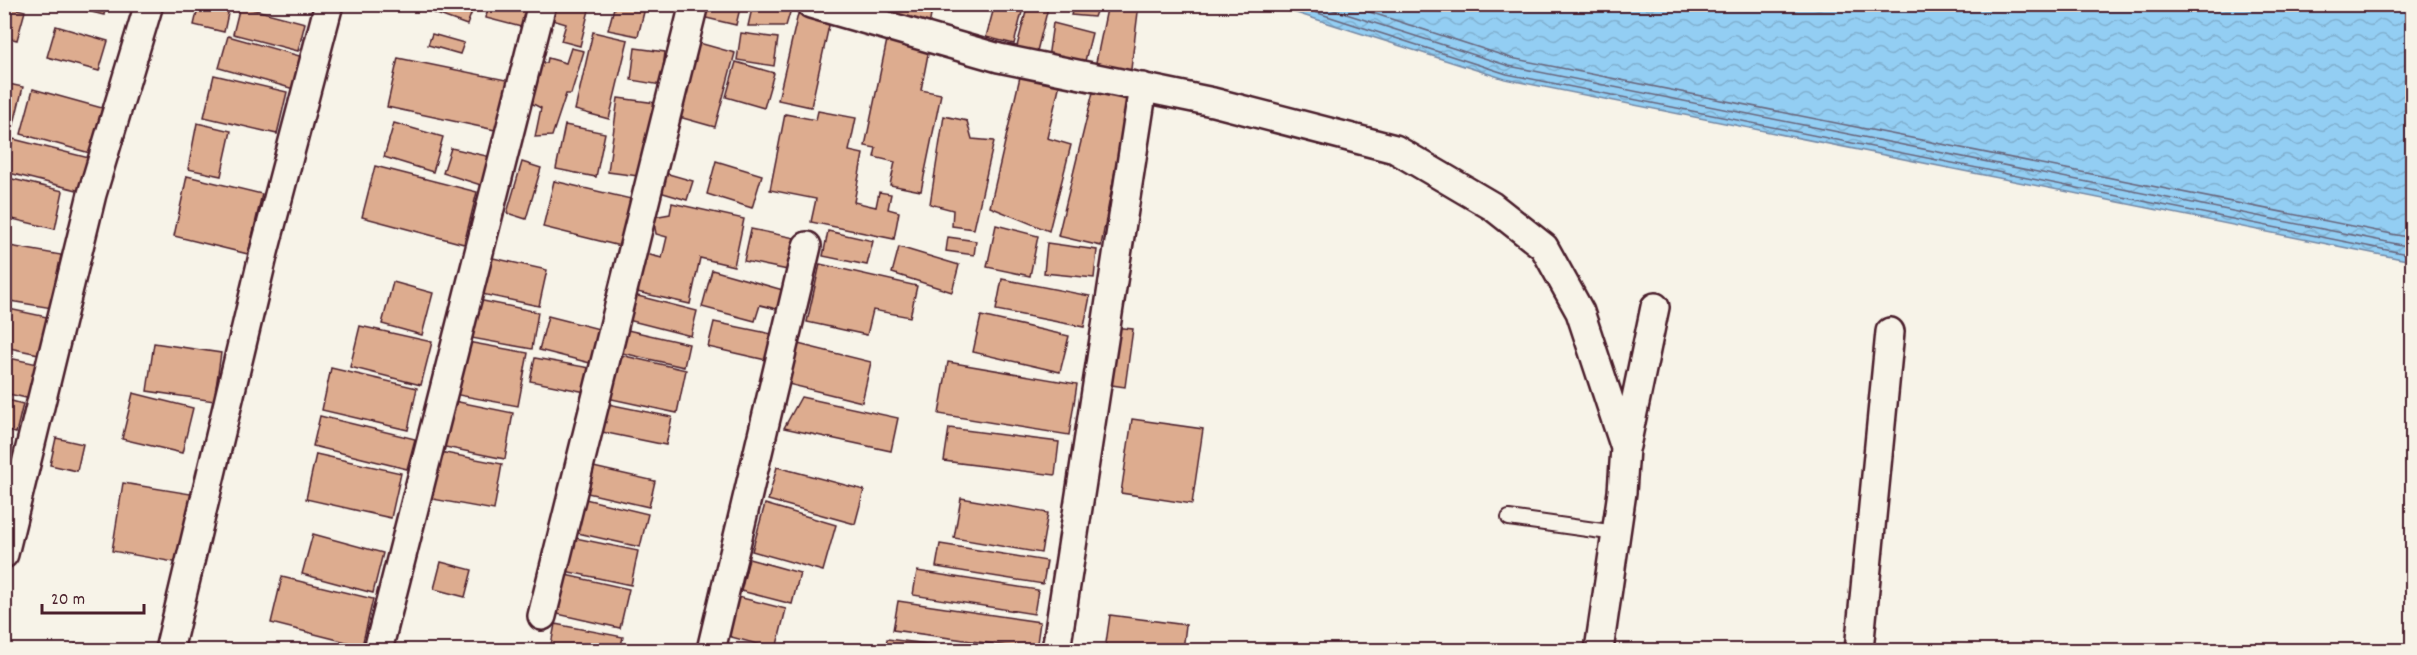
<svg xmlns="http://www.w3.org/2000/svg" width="2417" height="655" font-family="Dekko,sans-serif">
  <defs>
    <pattern id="water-waves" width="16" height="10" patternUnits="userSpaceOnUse" patternTransform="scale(1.5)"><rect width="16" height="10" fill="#93cef3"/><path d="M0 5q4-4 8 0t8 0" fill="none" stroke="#80b0d0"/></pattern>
  </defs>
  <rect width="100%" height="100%" fill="#f7f3e8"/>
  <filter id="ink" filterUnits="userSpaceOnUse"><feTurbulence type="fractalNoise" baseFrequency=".0167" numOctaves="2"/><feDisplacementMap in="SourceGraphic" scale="12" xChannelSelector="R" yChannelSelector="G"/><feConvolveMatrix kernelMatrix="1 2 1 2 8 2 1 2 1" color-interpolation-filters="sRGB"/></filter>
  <g filter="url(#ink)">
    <path fill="url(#water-waves)" stroke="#7688a3" stroke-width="1.5" d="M1271,5h1141v256l-907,-182z"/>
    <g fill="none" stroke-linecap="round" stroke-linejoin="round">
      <path stroke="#67657b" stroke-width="1.5" d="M1290,4l217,70 905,181
        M1315,4l194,62 903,181
        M1345,4l166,54 901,180"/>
    </g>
    <path fill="#ddac8f" stroke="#4a1f2b" stroke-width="1.5" d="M76,4h30l-2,11 -29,-7z
      M199,4h31l-6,28 -30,-7z
      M425,4h36l12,5 -6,16 -44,-16z
      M488,4h41l-4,24 -39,-10z
      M549,4l41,2 -10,40 -19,-5 5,-17 -20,-6z
      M615,4h31l-8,32 -30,-6z
      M705,4h36l-5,21 -34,-8z
      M753,4h20l18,5 -5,17h-38z
      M894,4h39l-5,28 -37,-15z
      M995,4h29l-10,40 -28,-7z
      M1028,4h21l-13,51 -20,-5z
      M1074,4h25l-5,13 -23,-2z
      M1108,4h31l-9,73 -35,-10z
      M4,6l21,5 -8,29 -13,-3z
      M240,6l65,17 -7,28 -65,-17z
      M798,14l32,7 -19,86 -33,-7z
      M1053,23l39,10 -8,32 -36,-7z
      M56,26l52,15 -9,30 -52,-14z
      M593,32l35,8 -19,79 -34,-9z
      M741,33l37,5 -4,28 -37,-6z
      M432,34l32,9 -4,11 -32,-9z
      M228,36l75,21 -9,32 -75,-21z
      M887,40l42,9 -8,41 20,4 -20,97 -31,-6 5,-23 -21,-5 2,-9 -11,-2z
      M692,41l43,12 -20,74 -43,-12z
      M571,48l13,3 -13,43h-5l-14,42 -17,1 6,-29 -16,-8 14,-37h8l1,-5 18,5z
      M635,48l30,4 -4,33 -30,-5z
      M398,58l113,23 -11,50 -113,-24z
      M736,62l38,11 -10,35 -38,-11z
      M1022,68l39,11 -14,59 24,7 -22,86 -59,-24z
      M214,75l73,17 -10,42 -73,-17z
      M4,83l19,4 -12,49 -7,-2z
      M1094,88l35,8 -28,150 -43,-10z
      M33,89l69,19 -12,45 -69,-19z
      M618,98l38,5 -10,74 -38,-5z
      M818,111l38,7 -7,33 14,3 -9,48 22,5 3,-15 12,2 -3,15 11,3 -5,27 -83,-17 5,-23 -46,-9 15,-76 31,6z
      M944,116l23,5 5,18 22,2 -20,88 -22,-3 1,-16 -23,-6z
      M197,123l34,8 -10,45 -33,-7z
      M394,123l49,14 -10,35 -49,-15z
      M565,125l40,8 -9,44 -40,-8z
      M13,139l76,19 -8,33 -76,-19z
      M451,148l40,9 -7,29 -41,-13z
      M716,161l46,14 -10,33 -45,-14z
      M522,162l19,6 -15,51 -19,-6z
      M375,166l102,26 -13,52 -102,-27z
      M658,171l35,10 -6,19 -34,-10z
      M187,176l75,18 -14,60 -74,-18z
      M4,177l59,14 -8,38 -51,-12z
      M554,181l77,18 -11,47 -77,-19z
      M672,203l72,16 -10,47 -34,-8 -10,46 -53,-12 9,-38 16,4 5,-21 -11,-3 -3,-17 17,-3z
      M996,225l42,11 -8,40 -43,-9z
      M751,229l44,9 -7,32 -44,-9z
      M828,231l45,10 -6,24 -44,-9z
      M948,237l28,4 -2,14 -28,-4z
      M1047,243l50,7 -3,28 -50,-5z
      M4,245l57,10 -9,53 -48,-8z
      M899,247l60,18 -7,27 -60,-19z
      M484,256l63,14 -8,36 -62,-13z
      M820,264l97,22 -7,31 -37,-7 -6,25 -60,-13z
      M712,270l78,22 -5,19 -25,-6 -5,16 -53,-14z
      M1002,279l88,17 -6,31 -88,-17z
      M393,282l40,11 -11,42 -40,-11z
      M630,294l67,17 -6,25 -67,-17z
      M473,299l65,13 -6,37 -66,-12z
      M4,308l43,9 -8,37 -35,-7z
      M548,316l59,15 -9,34 -59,-15z
      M981,316l88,20 -9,36 -87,-20z
      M714,322l58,12 -6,26 -58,-13z
      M360,326l72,16 -11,43 -71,-18z
      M1112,327l21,2 -8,58 -20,-3z
      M623,329l66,15 -5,23 -66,-15z
      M462,341l66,12 -10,53 -65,-12z
      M154,343l67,10 -7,48 -67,-10z
      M794,343l77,19 -9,40 -78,-19z
      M616,354l70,16 -9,43 -70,-15z
      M4,357l34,7 -7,35 -27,-6z
      M535,358l55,10 -4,24 -56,-11z
      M948,362l129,22 -8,51 -130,-21z
      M331,368l86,20 -9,42 -86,-20z
      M133,393l60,15 -11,45 -60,-14z
      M801,397l97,21 -7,33 -107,-23z
      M4,399l19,5 -7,29 -12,-3z
      M449,400l64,13 -8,46 -65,-13z
      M603,403l69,14 -6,28 -69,-14z
      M320,416l95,23 -8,30 -94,-23z
      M1132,419l71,10 -11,75 -71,-11z
      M949,428l110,14 -4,33 -111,-14z
      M56,438l27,6 -6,27 -27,-6z
      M435,451l67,13 -8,46 -67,-12z
      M316,454l85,19 -10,45 -85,-19z
      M589,466l66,15 -6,26 -66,-15z
      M777,467l87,23 -9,34 -87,-24z
      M123,483l68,11 -12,69 -67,-12z
      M581,498l67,16 -8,33 -67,-15z
      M961,498l87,15 -7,40 -87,-15z
      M765,504l71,21 -13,46 -71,-20z
      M313,534l70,19 -10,40 -71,-19z
      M566,536l72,15 -7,34 -71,-15z
      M940,544l107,17 -4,23 -107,-17z
      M749,559l51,14 -8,31 -51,-13z
      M441,562l31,8 -7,27 -31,-8z
      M917,571l121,19 -4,24 -121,-19z
      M561,574l68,15 -9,39 -67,-15z
      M282,577l91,22 -11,47 -91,-23z
      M734,596l52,13 -10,40 -52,-14z
      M898,601l142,21 -4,28 -143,-20z
      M1110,615l76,10 -3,25h-78z
      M555,624l68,13 -3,13h-70z
      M887,639l90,11h-92z
      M75,644l25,6h-27z"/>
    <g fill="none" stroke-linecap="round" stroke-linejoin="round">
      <defs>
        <path id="lane" d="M1509,518l107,15"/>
        <path id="street" d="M811,4l188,54 214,44 182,47 97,57 52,41 36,65 45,136 -3,44 -23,158
          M1626,446l29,-139
          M4,554l88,-360 57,-190
          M542,616l152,-612
          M169,650l95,-398 65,-248
          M378,650l164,-646
          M711,650l96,-404
          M1056,650l87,-563
          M1859,650l31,-318"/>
      </defs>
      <use href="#lane" stroke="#4a1f2b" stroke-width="18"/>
      <use href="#street" stroke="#4a1f2b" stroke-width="32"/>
      <use href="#lane" stroke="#f7f3e8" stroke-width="14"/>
      <use href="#street" stroke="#f7f3e8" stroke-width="27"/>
    </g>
  </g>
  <rect width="2417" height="655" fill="none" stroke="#f7f3e8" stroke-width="24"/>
  <rect x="12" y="12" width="2393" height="631" fill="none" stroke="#4a1f2b" stroke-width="2" filter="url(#ink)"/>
  <path d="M42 604v9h102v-9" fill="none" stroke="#4a1f2b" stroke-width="3"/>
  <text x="51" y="604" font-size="18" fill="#4a1f2b" stroke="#f7f3e8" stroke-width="4.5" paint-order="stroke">20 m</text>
</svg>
